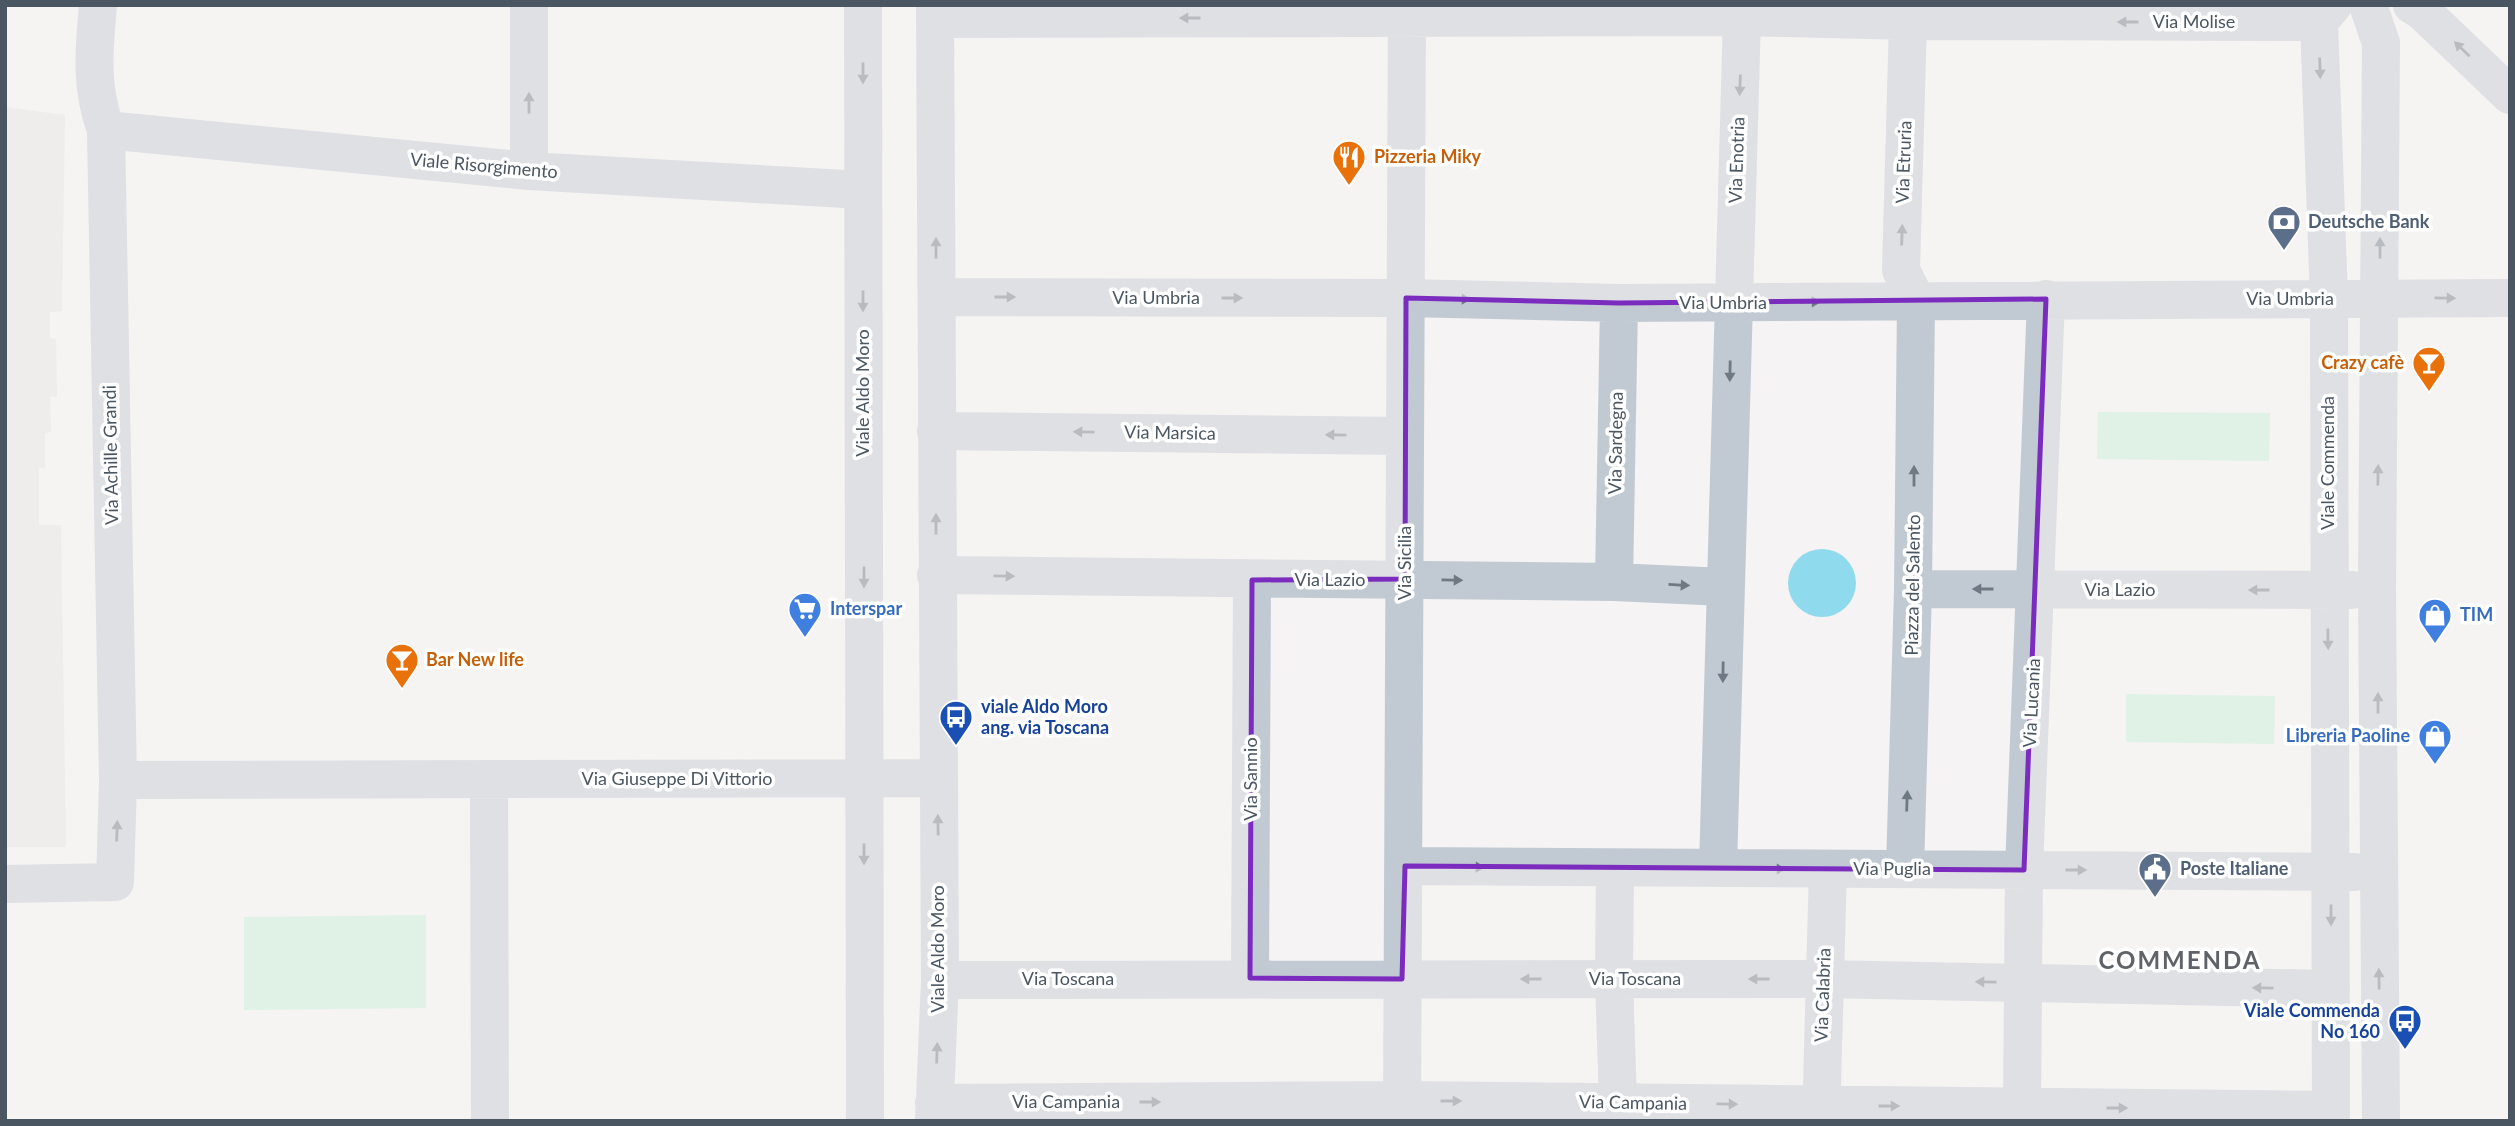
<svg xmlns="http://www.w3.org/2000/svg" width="2515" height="1126" font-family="Lato,sans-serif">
  <rect width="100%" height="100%" fill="#f5f3f3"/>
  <path fill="#e6e4e5" d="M5,107l60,8 -3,196 -12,1v26l6,1 1,58h-7l1,35 -6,1v35h-6v57h22l5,322h-61z"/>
  <path fill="#c3f1d5" d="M2098,412l172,1 -1,48 -172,-2z
    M2126,694l149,2 -1,48 -148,-2z
    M426,915v93l-182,2v-93z"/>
  <path fill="#90daee" d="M1788 583a34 34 0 1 1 68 0a34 34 0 1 1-68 0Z"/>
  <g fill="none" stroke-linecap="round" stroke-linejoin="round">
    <path stroke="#c1cad2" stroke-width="38" d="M529,5v166
      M863,5l2,1116
      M2368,5l13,38 -4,546 4,532
      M2412,5l10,6 88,84
      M935,19l807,-2 166,4 411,1
      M106,130l423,41 334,19
      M937,297l469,1 213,5 891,-5
      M936,431l469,5
      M936,575l678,7 111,5
      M1614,582l5,-279
      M1913,589l439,1
      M489,779l1,342
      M118,780l819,-2
      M1405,866l950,6
      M1718,868l24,-851
      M1615,869l-1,110 4,123
      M1905,869l8,-280 3,-289 -15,-30 7,-249
      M5,884l110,-2 3,-102 -12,-650c-16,-44 -12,-79 -8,-125
      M1250,978l2,-398
      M940,980l884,-1 507,10
      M934,1103l468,-3 929,10
      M2022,1107l2,-237 22,-571
      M934,1121l6,-141 -5,-975
      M1402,1121l5,-1116
      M1821,1121l7,-252
      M2331,1121l-2,-822 -10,-277 14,-17"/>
  </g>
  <defs><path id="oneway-solid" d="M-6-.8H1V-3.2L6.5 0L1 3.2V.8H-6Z" transform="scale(1.75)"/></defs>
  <g fill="#6e7983">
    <use href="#oneway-solid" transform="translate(1190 18) rotate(180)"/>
    <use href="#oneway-solid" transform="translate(2128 22) rotate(-180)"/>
    <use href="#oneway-solid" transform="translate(2462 49) rotate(-136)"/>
    <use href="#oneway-solid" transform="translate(2320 68) rotate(88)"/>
    <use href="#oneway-solid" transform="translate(863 73) rotate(90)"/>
    <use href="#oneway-solid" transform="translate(1740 85) rotate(92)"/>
    <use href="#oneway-solid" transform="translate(529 103) rotate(-90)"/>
    <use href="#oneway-solid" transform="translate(1902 235) rotate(-88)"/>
    <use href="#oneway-solid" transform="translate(936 248) rotate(-90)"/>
    <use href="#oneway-solid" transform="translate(2380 248) rotate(-90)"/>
    <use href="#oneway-solid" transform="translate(1005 297)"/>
    <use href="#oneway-solid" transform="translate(1232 298)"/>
    <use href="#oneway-solid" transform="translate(2445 298) rotate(1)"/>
    <use href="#oneway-solid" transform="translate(1460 299) rotate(1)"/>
    <use href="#oneway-solid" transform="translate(863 301) rotate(90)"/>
    <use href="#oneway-solid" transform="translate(1810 302) rotate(-1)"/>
    <use href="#oneway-solid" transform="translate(1730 371) rotate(91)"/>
    <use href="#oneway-solid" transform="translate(1084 432) rotate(-179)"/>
    <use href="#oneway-solid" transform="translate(1336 435) rotate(-179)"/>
    <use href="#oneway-solid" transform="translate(2378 475) rotate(-89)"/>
    <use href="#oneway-solid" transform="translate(1914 476) rotate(-90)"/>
    <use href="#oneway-solid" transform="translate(936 524) rotate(-90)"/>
    <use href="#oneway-solid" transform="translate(1004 576) rotate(1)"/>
    <use href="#oneway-solid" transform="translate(864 577) rotate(90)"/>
    <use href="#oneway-solid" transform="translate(1452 580) rotate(1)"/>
    <use href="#oneway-solid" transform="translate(1679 585) rotate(3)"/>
    <use href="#oneway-solid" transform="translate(1983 589) rotate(-180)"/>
    <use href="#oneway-solid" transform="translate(2259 590) rotate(-180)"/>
    <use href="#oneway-solid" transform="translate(2328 639) rotate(89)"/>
    <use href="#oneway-solid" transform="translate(1723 672) rotate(91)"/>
    <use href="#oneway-solid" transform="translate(2378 703) rotate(-90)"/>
    <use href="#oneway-solid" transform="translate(1907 801) rotate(-88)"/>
    <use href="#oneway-solid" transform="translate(938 825) rotate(-91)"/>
    <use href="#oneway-solid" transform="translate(117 831) rotate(-88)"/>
    <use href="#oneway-solid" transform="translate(864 854) rotate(90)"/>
    <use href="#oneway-solid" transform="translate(1474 867) rotate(1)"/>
    <use href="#oneway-solid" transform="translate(1775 869)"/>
    <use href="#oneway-solid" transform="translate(2076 870)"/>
    <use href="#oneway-solid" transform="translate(2331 915) rotate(90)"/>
    <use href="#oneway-solid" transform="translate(1531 979) rotate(-180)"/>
    <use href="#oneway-solid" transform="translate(1759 979) rotate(-180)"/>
    <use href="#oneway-solid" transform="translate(2379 979) rotate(-91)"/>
    <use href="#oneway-solid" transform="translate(1986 982) rotate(-179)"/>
    <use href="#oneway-solid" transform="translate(2263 988) rotate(-179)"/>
    <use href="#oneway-solid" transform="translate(937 1053) rotate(-88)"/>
    <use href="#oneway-solid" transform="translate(1451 1101)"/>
    <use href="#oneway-solid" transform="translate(1150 1102)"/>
    <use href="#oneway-solid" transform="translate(1727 1104) rotate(1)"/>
    <use href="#oneway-solid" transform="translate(1889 1106)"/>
    <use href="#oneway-solid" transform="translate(2117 1108)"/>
  </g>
  <path d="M0 0H2515V1126H0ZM1406,298l213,5 427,-4 -22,571 -619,-4 -3,113 -152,-1 2,-398 153,-1z" fill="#f5f3f3" fill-opacity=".55" fill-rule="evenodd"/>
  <path fill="none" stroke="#7b2cbf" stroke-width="5" stroke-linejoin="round" d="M1406,298l213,5 427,-4 -22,571 -619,-4 -3,113 -152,-1 2,-398 153,-1z"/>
  <defs>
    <symbol id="restaurant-pin" viewBox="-11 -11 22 30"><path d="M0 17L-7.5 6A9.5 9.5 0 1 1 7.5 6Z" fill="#e8710a" stroke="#fff"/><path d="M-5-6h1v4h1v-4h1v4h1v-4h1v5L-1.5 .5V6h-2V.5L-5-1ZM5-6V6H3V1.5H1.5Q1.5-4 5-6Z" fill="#fff"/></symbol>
    <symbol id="bank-pin" viewBox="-11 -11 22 30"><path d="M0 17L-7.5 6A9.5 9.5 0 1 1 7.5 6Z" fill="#5c6f8a" stroke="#fff"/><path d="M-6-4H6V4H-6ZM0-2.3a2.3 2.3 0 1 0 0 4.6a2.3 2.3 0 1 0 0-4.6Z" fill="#fff"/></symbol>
    <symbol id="bar-pin" viewBox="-11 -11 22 30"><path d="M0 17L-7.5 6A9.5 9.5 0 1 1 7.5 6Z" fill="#e8710a" stroke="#fff"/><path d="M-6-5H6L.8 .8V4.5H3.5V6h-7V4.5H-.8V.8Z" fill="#fff"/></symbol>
    <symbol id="supermarket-pin" viewBox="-11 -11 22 30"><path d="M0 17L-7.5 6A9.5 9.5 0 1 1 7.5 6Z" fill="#3f7fe0" stroke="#fff"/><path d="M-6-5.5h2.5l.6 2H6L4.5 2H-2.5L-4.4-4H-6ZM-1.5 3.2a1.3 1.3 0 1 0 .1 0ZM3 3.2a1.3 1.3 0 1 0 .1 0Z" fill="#fff"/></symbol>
    <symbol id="shop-pin" viewBox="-11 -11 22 30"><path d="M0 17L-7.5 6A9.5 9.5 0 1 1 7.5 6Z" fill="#3f7fe0" stroke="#fff"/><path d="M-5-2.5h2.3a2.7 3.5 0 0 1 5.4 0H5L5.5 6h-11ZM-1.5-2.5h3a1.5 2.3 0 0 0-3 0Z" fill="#fff"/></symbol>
    <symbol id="bus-pin" viewBox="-11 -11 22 30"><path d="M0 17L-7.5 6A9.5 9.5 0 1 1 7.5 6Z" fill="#1a4fb4" stroke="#fff"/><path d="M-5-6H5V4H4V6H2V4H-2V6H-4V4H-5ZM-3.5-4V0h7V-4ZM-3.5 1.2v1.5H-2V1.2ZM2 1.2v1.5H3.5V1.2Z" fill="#fff"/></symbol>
    <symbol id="civic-pin" viewBox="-11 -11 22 30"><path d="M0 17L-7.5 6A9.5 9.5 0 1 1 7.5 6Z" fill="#5c6f8a" stroke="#fff"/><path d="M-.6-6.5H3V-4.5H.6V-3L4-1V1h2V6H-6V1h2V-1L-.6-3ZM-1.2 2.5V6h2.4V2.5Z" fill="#fff"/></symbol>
  </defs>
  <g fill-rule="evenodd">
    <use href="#restaurant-pin" x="1330" y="138" width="38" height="52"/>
    <use href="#bank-pin" x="2265" y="203" width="38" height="52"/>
    <use href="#bar-pin" x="2410" y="344" width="38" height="52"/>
    <use href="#supermarket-pin" x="786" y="590" width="38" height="52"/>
    <use href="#shop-pin" x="2416" y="596" width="38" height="52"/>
    <use href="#bar-pin" x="383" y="641" width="38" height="52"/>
    <use href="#bus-pin" x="937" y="698" width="38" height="52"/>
    <use href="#shop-pin" x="2416" y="717" width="38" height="52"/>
    <use href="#civic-pin" x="2136" y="850" width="38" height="52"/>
    <use href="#bus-pin" x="2386" y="1002" width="38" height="52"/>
  </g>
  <g text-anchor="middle" stroke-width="7" stroke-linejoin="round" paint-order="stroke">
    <g font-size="18" fill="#4a5661" stroke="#fff">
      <text x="2194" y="28">Via Molise</text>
      <text transform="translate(1737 160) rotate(-88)" y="6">Via Enotria</text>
      <text transform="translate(1904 162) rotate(-88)" y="6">Via Etruria</text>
      <text transform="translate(484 166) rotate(5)" y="6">Viale Risorgimento</text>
      <text x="1156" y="304">Via Umbria</text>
      <text x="2290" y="305">Via Umbria</text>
      <text x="1723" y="309">Via Umbria</text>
      <text transform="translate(863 393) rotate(-90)" y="6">Viale Aldo Moro</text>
      <text transform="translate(1170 433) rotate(1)" y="6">Via Marsica</text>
      <text transform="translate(1616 443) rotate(-89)" y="6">Via Sardegna</text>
      <text transform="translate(111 455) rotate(-91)" y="6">Via Achille Grandi</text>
      <text transform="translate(2328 463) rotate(-90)" y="6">Viale Commenda</text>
      <text transform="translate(1405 563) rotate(-90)" y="6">Via Sicilia</text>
      <text x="1330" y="586">Via Lazio</text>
      <text transform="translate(1913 585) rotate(-89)" y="6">Piazza del Salento</text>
      <text x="2120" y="596">Via Lazio</text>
      <text transform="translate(2032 703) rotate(-87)" y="6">Via Lucania</text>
      <text x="677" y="785">Via Giuseppe Di Vittorio</text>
      <text transform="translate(1251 779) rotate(-90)" y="6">Via Sannio</text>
      <text x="1892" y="875">Via Puglia</text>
      <text transform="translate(938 949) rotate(-90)" y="6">Viale Aldo Moro</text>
      <text x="1068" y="985">Via Toscana</text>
      <text x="1635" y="985">Via Toscana</text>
      <text transform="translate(1823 995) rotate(-88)" y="6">Via Calabria</text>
      <text x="1066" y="1108">Via Campania</text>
      <text transform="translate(1633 1103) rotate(1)" y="6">Via Campania</text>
    </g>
    <g font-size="18" font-weight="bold" fill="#c56008" stroke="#fff" text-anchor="start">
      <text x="1374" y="163">Pizzeria Miky</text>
      <text x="2404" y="369" text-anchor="end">Crazy cafè</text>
      <text x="426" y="666">Bar New life</text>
    </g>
    <g font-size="18" font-weight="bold" fill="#4e5e75" stroke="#fff" text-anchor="start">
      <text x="2308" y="228">Deutsche Bank</text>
      <text x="2180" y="875">Poste Italiane</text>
    </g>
    <g font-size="18" font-weight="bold" fill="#366cbe" stroke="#fff" text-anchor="start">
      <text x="830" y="615">Interspar</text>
      <text x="2460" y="621">TIM</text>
      <text x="2410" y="742" text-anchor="end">Libreria Paoline</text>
    </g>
    <g font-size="18" font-weight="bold" fill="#164399" stroke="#fff" text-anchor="start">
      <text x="981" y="713">viale Aldo Moro<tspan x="981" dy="21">ang. via Toscana</tspan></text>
      <text x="2380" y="1017" text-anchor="end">Viale Commenda<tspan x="2380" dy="21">No 160</tspan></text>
    </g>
    <g font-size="24" font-weight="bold" letter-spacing="2" fill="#5f6368" stroke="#fff">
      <text x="2180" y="969">COMMENDA</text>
    </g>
  </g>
  <rect width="2515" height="1126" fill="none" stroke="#4a5661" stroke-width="14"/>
</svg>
